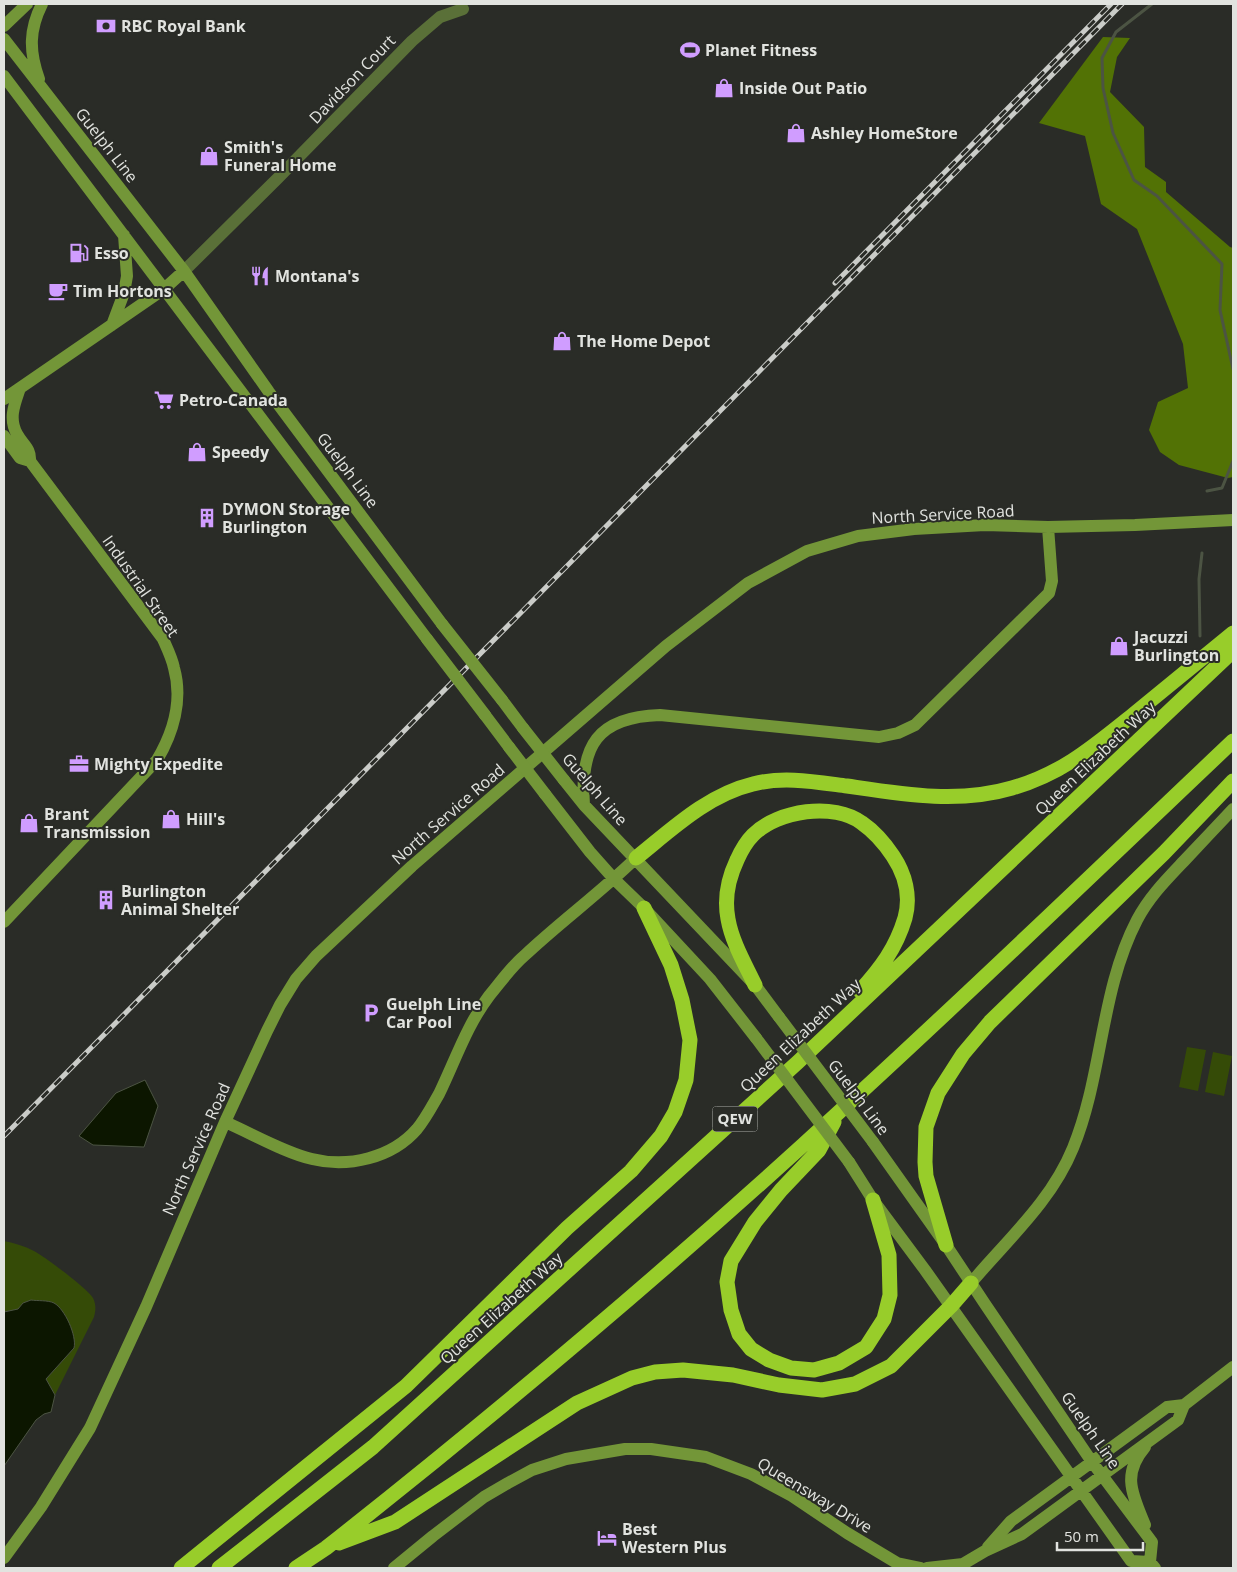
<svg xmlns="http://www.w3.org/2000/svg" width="1237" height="1572" font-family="'Open Sans',sans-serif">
  <rect width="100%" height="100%" fill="#2a2c27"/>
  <path fill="#354b07" d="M1187,1047l19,3 -8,41 -19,-4z
    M1213,1052l19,4 -8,40 -19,-4z
    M4,1241c11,2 20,5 30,10 10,5 54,38 59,47 3,6 3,12 1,19l-39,78 -9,-16 28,-31 -22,-46 -29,1 -4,6 -15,3z"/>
  <path fill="#527205" d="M1103,37l27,1 -13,19 -7,35 34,35 1,40 21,15v10l64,55 3,1v229l-5,1 -49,-13 -19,-13 -11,-22 9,-28 30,-14 -5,-44 -46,-115 -36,-25 -16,-68 -46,-13z"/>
  <path fill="#0c1600" stroke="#4c5443" d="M145,1080l13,26 -14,41 -51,-2 -14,-9 37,-43z
    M31,1300c6,1 17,0 23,3 11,6 23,33 20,45l-28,31 9,16 -4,17 -7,2 -8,6 -32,46v-154l14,-3 5,-6z"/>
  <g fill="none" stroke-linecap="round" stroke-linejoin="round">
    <path stroke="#4c5443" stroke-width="3" d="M1152,4l-36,28 -14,26 1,30 10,45 21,47 23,16 65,68 -2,46 13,59
      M1207,491l15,-3 11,-27
      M1200,636l-1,-57 3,-26"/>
    <path stroke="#5a7038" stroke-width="12" d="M184,271l94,-93 134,-137 28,-24 23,-8"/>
    <path stroke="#739638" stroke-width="12" d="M4,26l23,-22
      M4,39l180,232 85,121 173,232
      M4,76l423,563
      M39,79c-10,-28 -10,-49 3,-75
      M112,325l12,-32 3,-17 -3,-41
      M20,388c-5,15 -12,30 -3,46 6,11 14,14 13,27
      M4,399l160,-110 20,-18
      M4,436l16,22 10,3 133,178c4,9 9,19 11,29 9,32 -1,65 -17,92l-153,162
      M502,700l21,28
      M485,715l24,32
      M564,780l20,25 171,180 24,32
      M545,794l45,58 24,27 30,29 66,71 46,59
      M584,805c-4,-59 13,-88 76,-90l219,22 19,-4 17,-8 134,-132 3,-12 -4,-54
      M225,1122c26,11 60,31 87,37 36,9 80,-1 105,-30 9,-11 15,-23 22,-35 16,-33 28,-69 50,-98 11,-13 22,-29 35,-40 36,-34 76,-63 112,-98
      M873,1142l73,103 39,59 107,158 60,80 -2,20 5,6
      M849,1162l24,38 52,70 206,291 19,1
      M971,1283c36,-43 80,-81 102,-135 30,-73 27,-157 64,-228 12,-23 29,-40 47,-59 16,-17 33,-35 49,-52
      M1145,1447c-24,28 -12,48 0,78
      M988,1547l23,-26 156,-114 17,-2
      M4,1558l37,-51 49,-79 56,-121 79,-185 42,-91 13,-26 16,-26 20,-23 96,-90 254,-220 82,-63 59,-32 51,-15 56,-7 71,-4 63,2 87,-2 98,-5
      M394,1568l39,-32 51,-39 24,-14 24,-13 34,-11 59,-10h26l55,8 45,17 41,22 55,37 50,30 24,5
      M927,1568l36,-4 22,-13 37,-17 156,-114 6,-15 49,-38"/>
    <path stroke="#98cd2a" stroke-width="15" d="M636,858c35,-28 71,-63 117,-74 30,-8 63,-2 94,2 54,8 111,18 165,2 50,-14 82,-42 122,-74 33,-27 66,-54 99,-81
      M755,985c-10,-21 -23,-43 -27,-66 -4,-21 0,-40 9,-59 4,-9 9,-18 16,-25 25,-25 81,-33 109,-12 13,9 23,21 31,33 12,18 18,40 12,62 -9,30 -24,50 -45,73
      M834,1122l-15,28 -38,40 -26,32 -24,39 -4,21 4,28 8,24 12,15 18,11 22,8 23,2 25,-7 27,-16 18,-28 6,-24 -1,-40 -16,-55
      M946,1245l-20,-69 -1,-14 1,-35 12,-34 25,-39 27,-32 174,-169 69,-72
      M339,1543l56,-21 182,-119 55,-25 23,-6 28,-2 50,5 46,10 43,5 33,-6 36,-18 60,-60 20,-23
      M181,1568l225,-182 161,-158 64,-57 30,-35 14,-24 11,-32 4,-40 -8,-40 -11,-35 -27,-57
      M219,1568l154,-121 425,-385 435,-411
      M296,1568l30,-20c176,-139 347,-283 512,-435 134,-122 264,-248 395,-372"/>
    <defs>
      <path id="rail" d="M835,283l276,-279
        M4,1136l1118,-1132"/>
    </defs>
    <use href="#rail" stroke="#caccc8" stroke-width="5"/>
    <use href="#rail" stroke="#2a2c27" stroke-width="3" stroke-dasharray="9" stroke-linecap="butt"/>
    <path stroke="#739638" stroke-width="12" d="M442,624l60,76
      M427,639l58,76
      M523,728l41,52
      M509,747l36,47
      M779,1017l94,125
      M756,1038l93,124"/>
  </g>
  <defs>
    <symbol id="bank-bare" viewBox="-9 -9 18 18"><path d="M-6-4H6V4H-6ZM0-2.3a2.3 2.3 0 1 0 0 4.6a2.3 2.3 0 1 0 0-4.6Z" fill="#d09dff" stroke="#2a2c27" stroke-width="2.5" paint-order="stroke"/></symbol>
    <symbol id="stadium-bare" viewBox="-9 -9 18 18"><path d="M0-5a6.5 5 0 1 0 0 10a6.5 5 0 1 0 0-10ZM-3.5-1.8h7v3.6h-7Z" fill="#d09dff" stroke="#2a2c27" stroke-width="2.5" paint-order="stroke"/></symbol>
    <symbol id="shop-bare" viewBox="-9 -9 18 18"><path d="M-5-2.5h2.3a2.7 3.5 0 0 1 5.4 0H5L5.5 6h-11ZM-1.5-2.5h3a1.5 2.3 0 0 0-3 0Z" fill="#d09dff" stroke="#2a2c27" stroke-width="2.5" paint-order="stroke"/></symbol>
    <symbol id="fuel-bare" viewBox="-9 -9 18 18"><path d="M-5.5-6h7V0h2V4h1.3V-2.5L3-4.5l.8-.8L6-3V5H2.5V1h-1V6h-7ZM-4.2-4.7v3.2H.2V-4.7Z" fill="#d09dff" stroke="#2a2c27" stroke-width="2.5" paint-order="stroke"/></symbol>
    <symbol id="restaurant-bare" viewBox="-9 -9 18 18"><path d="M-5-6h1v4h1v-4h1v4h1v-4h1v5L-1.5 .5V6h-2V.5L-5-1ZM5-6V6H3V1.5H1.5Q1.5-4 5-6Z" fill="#d09dff" stroke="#2a2c27" stroke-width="2.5" paint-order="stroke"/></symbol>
    <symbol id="cafe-bare" viewBox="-9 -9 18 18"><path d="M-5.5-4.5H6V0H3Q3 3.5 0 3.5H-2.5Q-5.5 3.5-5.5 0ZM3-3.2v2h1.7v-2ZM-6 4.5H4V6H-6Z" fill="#d09dff" stroke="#2a2c27" stroke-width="2.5" paint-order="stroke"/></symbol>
    <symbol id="supermarket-bare" viewBox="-9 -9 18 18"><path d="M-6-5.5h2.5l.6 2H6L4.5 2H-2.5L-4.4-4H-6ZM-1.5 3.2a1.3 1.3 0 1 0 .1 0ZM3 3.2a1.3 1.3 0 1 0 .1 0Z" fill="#d09dff" stroke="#2a2c27" stroke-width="2.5" paint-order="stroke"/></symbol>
    <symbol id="building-bare" viewBox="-9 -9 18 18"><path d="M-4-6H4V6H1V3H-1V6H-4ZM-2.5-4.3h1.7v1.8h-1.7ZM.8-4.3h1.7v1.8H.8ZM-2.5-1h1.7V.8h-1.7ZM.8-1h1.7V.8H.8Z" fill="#d09dff" stroke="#2a2c27" stroke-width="2.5" paint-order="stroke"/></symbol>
    <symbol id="office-bare" viewBox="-9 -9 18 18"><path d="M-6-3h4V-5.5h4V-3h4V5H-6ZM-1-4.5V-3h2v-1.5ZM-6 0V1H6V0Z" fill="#d09dff" stroke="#2a2c27" stroke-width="2.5" paint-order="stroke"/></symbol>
    <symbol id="parking-bare" viewBox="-9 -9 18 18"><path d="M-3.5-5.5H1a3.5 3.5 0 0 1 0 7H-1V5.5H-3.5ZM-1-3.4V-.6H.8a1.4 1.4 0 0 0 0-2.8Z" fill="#d09dff" stroke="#2a2c27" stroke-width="2.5" paint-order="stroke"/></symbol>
    <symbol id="hotel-bare" viewBox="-9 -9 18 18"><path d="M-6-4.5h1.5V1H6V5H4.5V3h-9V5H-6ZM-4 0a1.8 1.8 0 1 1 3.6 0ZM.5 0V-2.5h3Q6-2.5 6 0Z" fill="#d09dff" stroke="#2a2c27" stroke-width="2.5" paint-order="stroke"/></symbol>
  </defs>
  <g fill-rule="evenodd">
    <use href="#bank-bare" x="92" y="12" width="28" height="28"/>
    <use href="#stadium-bare" x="676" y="36" width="28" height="28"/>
    <use href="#shop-bare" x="710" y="74" width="28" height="28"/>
    <use href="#shop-bare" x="782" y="119" width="28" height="28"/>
    <use href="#shop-bare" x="195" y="142" width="28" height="28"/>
    <use href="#fuel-bare" x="65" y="239" width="28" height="28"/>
    <use href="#restaurant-bare" x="246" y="262" width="28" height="28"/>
    <use href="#cafe-bare" x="44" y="277" width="28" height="28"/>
    <use href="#shop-bare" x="548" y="327" width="28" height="28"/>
    <use href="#supermarket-bare" x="150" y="386" width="28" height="28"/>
    <use href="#shop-bare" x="183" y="438" width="28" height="28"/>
    <use href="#building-bare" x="193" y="504" width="28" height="28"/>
    <use href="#shop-bare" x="1105" y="632" width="28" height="28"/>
    <use href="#office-bare" x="65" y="750" width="28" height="28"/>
    <use href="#shop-bare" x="157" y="805" width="28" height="28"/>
    <use href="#shop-bare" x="15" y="809" width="28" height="28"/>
    <use href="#building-bare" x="92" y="886" width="28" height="28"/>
    <use href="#parking-bare" x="357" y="999" width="28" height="28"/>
    <use href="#hotel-bare" x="593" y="1524" width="28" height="28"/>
  </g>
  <g text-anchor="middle" stroke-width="4" stroke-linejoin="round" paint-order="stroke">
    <rect fill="#2a2c27" stroke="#aaaca8" stroke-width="1" x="712.5" y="1106.5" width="45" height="25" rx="4"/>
    <g font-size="15" font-weight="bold" fill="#e1e3df">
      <text x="735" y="1124">QEW</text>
    </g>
    <g font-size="16" font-weight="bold" fill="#e1e3df" stroke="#2a2c27" text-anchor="start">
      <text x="121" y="32">RBC Royal Bank</text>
      <text x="705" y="56">Planet Fitness</text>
      <text x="739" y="94">Inside Out Patio</text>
      <text x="811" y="139">Ashley HomeStore</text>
      <text x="224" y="153">Smith's<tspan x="224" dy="18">Funeral Home</tspan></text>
      <text x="94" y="259">Esso</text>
      <text x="275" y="282">Montana's</text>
      <text x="73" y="297">Tim Hortons</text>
      <text x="577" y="347">The Home Depot</text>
      <text x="179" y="406">Petro-Canada</text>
      <text x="212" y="458">Speedy</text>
      <text x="222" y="515">DYMON Storage<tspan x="222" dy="18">Burlington</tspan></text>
      <text x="1134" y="643">Jacuzzi<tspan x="1134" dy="18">Burlington</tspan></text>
      <text x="94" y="770">Mighty Expedite</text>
      <text x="44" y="820">Brant<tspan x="44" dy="18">Transmission</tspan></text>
      <text x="186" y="825">Hill's</text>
      <text x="121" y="897">Burlington<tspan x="121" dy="18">Animal Shelter</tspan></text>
      <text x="386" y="1010">Guelph Line<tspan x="386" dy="18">Car Pool</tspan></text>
      <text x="622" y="1535">Best<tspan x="622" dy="18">Western Plus</tspan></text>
    </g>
    <g font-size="16" fill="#e1e3df" stroke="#2a2c27">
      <text transform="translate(352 79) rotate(-46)" y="6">Davidson Court</text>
      <text transform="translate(107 145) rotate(52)" y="6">Guelph Line</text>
      <text transform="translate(348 470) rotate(53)" y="6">Guelph Line</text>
      <text transform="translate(943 514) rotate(-3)" y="6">North Service Road</text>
      <text transform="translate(141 586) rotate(55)" y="6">Industrial Street</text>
      <text transform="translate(1095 758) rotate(-43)" y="6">Queen Elizabeth Way</text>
      <text transform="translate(595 789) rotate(49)" y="6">Guelph Line</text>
      <text transform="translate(448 814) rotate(-41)" y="6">North Service Road</text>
      <text transform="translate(800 1035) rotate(-43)" y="6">Queen Elizabeth Way</text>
      <text transform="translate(859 1097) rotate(53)" y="6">Guelph Line</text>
      <text transform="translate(196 1149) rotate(-66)" y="6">North Service Road</text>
      <text transform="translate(501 1308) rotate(-42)" y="6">Queen Elizabeth Way</text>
      <text transform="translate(1091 1430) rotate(55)" y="6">Guelph Line</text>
      <text transform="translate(815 1495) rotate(31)" y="6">Queensway Drive</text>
    </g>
  </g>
  <rect width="1237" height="1572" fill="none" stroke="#e1e3df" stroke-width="10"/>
  <path d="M1057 1542v8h86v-8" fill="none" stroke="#e1e3df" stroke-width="2.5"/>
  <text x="1064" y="1542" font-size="15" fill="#e1e3df" stroke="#2a2c27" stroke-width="4" paint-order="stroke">50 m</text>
</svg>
